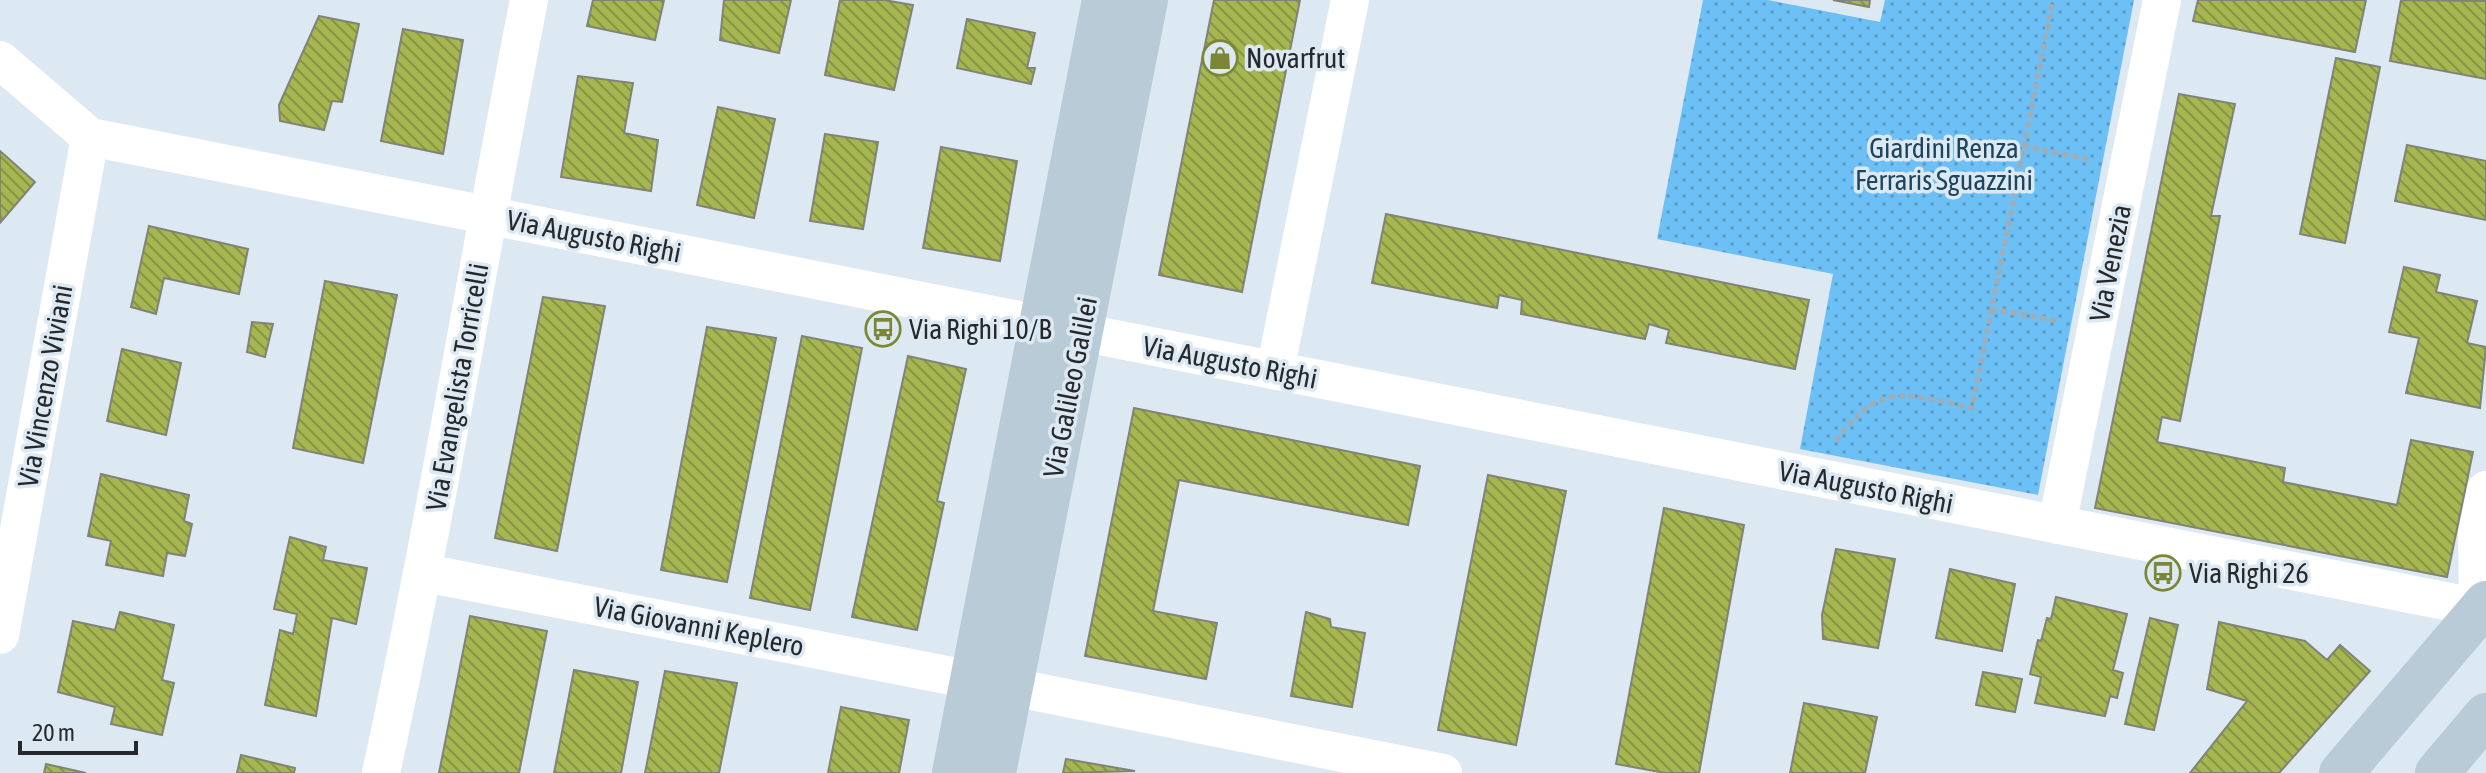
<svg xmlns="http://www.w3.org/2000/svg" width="2486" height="773" font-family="'Asap Condensed',sans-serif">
  <defs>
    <pattern id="grass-dots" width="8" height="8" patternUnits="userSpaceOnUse" patternTransform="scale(2)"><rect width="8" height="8" fill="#6cc0f6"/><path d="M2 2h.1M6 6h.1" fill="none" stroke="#599cc7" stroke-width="1.8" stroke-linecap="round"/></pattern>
    <pattern id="building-back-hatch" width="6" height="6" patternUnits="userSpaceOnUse" patternTransform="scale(2)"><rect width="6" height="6" fill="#a6b650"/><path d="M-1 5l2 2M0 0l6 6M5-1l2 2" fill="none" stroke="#879443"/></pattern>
  </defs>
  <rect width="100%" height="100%" fill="#dde9f2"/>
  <path fill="url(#grass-dots)" d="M1703,0h65l112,22 5,-22h249l-96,495 -238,-46 33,-175 -176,-35z"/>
  <path fill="url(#building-back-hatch)" stroke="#808377" stroke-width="2" d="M593,0h71l-9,40 -68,-14z
    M724,0h67l-12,53 -59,-13z
    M840,0h44l29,5 -19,85 -69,-15z
    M1214,0h86l-58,292 -83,-17z
    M1833,0h37l-1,7z
    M2198,0h168l-11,52 -162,-31z
    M2401,0l85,1v78l-96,-18z
    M319,16l40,8 -17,78 -10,-1 -8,29 -44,-9 -1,-16z
    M967,19l68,14 -8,35h8l-4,16 -74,-16z
    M403,29l60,11 -20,114 -62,-13z
    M2336,58l44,9 -35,176 -45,-9z
    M578,76l55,7 -9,50 34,7 -7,51 -90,-14z
    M2179,94l56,10 -24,112h9l-40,205 -18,-4 -5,25 128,26 -2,14 114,23 14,-65 62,12 -26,125 -352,-69z
    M718,107l57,12 -21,99 -57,-13z
    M825,134l53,8 -15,87 -53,-8z
    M2407,145l79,16v59l-91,-19z
    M941,147l76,14 -17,100 -77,-13z
    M0,151l35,31 -35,41z
    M1386,214l423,86 -14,69 -129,-26 3,-13 -20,-6 -4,15 -124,-25 1,-14 -23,-5 -2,13 -125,-25z
    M149,226l99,23 -9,45 -75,-16 -8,36 -25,-7z
    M2404,267l36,8 -4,17 41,9 -10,42 19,4 -6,61 -74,-15 13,-55 -30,-6z
    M325,281l72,14 -34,168 -70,-15z
    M543,297l62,9 -48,245 -62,-13z
    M252,322l21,2 -8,33 -18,-5z
    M707,327l69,11 -49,244 -66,-12z
    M802,336l60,12 -52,262 -60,-12z
    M122,349l59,14 -15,72 -59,-14z
    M908,356l58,13 -29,132 7,2 -27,127 -65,-13z
    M1134,408l286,58 -12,59 -229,-45 -26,131 64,12 -11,56 -121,-23z
    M101,474l88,21 -5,26 8,3 -7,32 -18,-3 -4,23 -57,-11 5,-24 -23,-5z
    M1488,475l78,16 -50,254 -78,-15z
    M1664,508l80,17 -45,248h-34l-49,-9z
    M290,537l36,10 -3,13 44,8 -11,56 -24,-6 -16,98 -51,-11 15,-75 13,4 4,-20 -23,-5z
    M1836,549l59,10 -17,89 -55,-9 -1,-24z
    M1950,569l65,15 -13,67 -66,-13z
    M2056,597l71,17 -14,56 10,3 -6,25 -7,-2 -5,20 -70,-13 6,-26 -11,-3 8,-34 3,1 6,-23 4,1z
    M120,612l54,13 -12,55 12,3 -12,52 -51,-11 4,-17 -57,-15 15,-71 42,9z
    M1306,612l24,7 1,8 34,6 -13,74 -61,-11z
    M470,616l77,15 -28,142h-80z
    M2150,618l28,7 -24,105 -29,-6z
    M2219,622l86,19 22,19 13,-15 30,26 -91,102h-89l57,-72 -40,-12z
    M574,670l64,12 -17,91h-67z
    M665,671l72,12 -18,90h-74z
    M1983,672l39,7 -7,33 -39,-7z
    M1804,703l73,14 -12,56h-75z
    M841,707l68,13 -10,53h-71z
    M241,755l54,13 -1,5h-57z
    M1066,759l69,12 -72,2z
    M46,764l40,9h-42z"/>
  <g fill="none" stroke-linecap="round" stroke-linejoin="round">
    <path stroke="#a2acb3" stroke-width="5" stroke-dasharray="6 4" stroke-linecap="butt" d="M2023,146l68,14
      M1991,309l68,12
      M1836,441c44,-61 70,-47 136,-33l81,-408"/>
    <path stroke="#fff" stroke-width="38" d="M0,60l90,77 2396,472
      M1275,371l75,-371
      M2057,525l105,-525
      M425,573l547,107
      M2478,609l-1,-75 9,-44
      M0,635l90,-498
      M1011,687l432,86
      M381,773c56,-256 97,-515 148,-773"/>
    <path stroke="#b9cbd7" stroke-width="44" d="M954,773l150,-773
      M994,773l152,-773
      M2341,773l145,-170
      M2437,773l49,-58"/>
  </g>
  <defs>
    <symbol id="shop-ring" viewBox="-11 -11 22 22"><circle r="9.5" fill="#dde9f2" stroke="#7b8735" stroke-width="1.5"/><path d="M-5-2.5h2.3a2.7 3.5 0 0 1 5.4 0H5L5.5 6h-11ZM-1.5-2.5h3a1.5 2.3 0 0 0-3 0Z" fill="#7b8735"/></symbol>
    <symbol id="bus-ring" viewBox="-11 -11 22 22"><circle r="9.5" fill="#dde9f2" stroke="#7b8735" stroke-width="1.5"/><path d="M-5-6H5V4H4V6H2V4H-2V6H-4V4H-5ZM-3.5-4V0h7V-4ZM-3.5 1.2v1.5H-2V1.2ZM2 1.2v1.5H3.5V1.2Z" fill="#7b8735"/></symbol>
  </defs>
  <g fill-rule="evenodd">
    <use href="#shop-ring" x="1200" y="38" width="40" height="40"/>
    <use href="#bus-ring" x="863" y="309" width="40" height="40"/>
    <use href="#bus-ring" x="2143" y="553" width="40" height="40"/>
  </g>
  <g text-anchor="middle" stroke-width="7" stroke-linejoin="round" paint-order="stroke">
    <g font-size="28" fill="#25292c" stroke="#dde9f2" text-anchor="start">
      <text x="1246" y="68">Novarfrut</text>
      <text x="909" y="339">Via Righi 10/B</text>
      <text x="2189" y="583">Via Righi 26</text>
    </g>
    <g font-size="28" fill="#1c455f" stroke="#dde9f2">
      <text x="1944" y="158">Giardini Renza<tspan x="1944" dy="32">Ferraris Sguazzini</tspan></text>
    </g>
    <g font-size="28" fill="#25292c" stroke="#dde9f2">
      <text transform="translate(594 236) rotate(11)" y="10">Via Augusto Righi</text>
      <text transform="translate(2110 263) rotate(-79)" y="10">Via Venezia</text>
      <text transform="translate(1230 362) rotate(11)" y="10">Via Augusto Righi</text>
      <text transform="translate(45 386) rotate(-80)" y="10">Via Vincenzo Viviani</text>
      <text transform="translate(457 387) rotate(-80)" y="10">Via Evangelista Torricelli</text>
      <text transform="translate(1070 387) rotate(-79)" y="10">Via Galileo Galilei</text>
      <text transform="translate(1866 487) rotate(11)" y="10">Via Augusto Righi</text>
      <text transform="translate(699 626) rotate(11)" y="10">Via Giovanni Keplero</text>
    </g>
  </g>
  <path d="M20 741v12h116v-12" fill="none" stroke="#25292c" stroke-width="4"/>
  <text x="32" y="741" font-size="24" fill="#25292c" stroke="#dde9f2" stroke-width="6" paint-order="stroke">20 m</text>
</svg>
